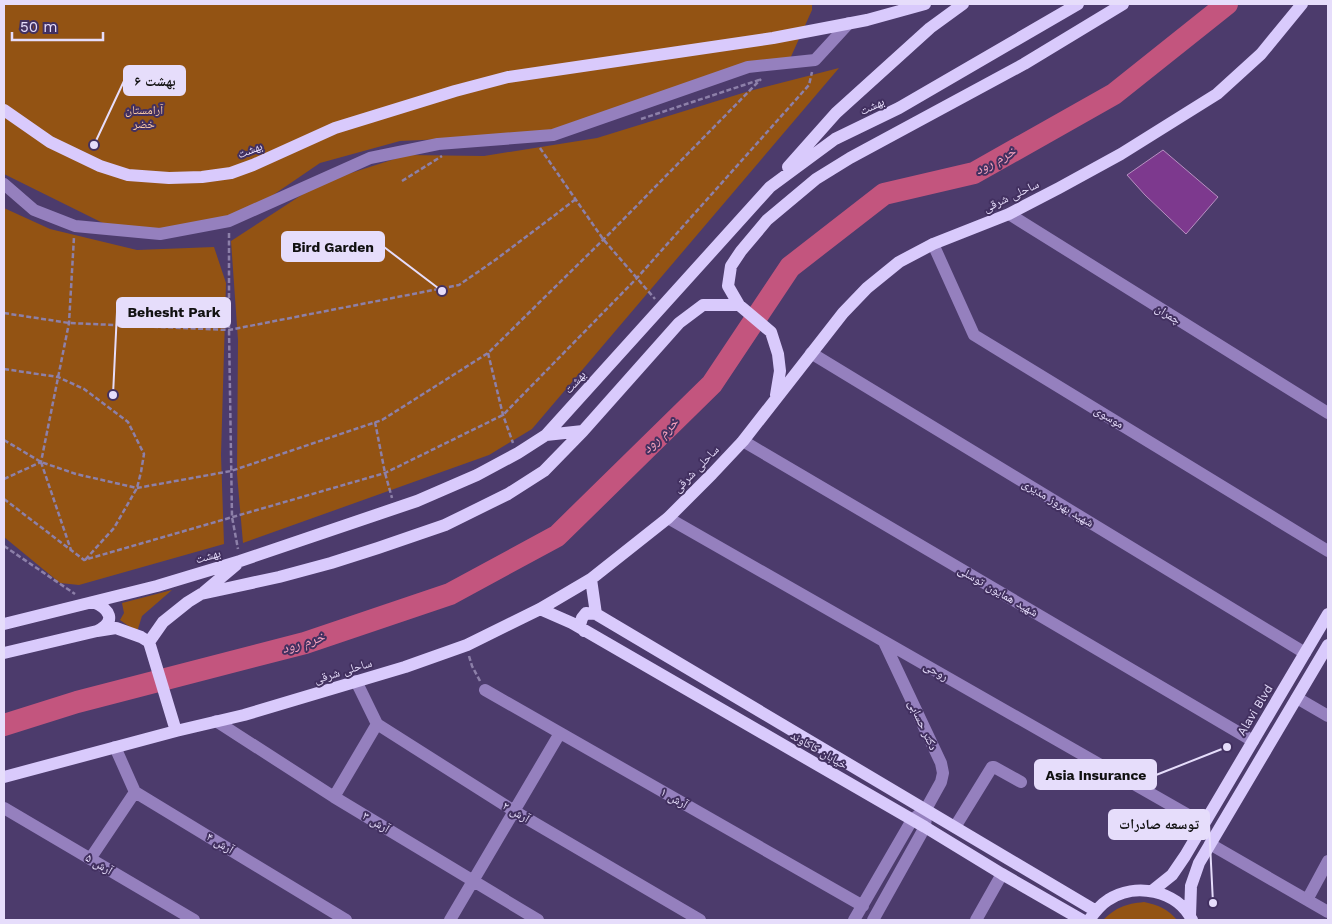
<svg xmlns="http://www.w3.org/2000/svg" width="1332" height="924" font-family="'Work Sans','Noto Naskh Arabic',sans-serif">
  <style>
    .green { fill: #935313 }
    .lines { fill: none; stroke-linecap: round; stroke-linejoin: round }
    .river { stroke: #c3557e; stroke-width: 22 }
    .building { fill: #7d398e; stroke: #b891c2 }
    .path { stroke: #8d80a9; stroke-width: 2.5; stroke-dasharray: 5 2.5; stroke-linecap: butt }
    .minor { stroke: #9580be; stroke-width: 12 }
    .major { stroke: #d9cafc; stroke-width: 12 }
    .labels { text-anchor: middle; stroke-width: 4; stroke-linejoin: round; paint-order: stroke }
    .street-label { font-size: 12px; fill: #e6ddfb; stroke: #423060 }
    .park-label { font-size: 12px; fill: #f7c9a6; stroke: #423060 }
    .water-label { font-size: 14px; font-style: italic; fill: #f7a2bd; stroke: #423060 }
    .leader { fill: none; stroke: #e6ddfb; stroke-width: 2 }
    .callout-dot { fill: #e6ddfb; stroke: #423060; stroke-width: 2 }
    .callout { fill: #e6ddfb; stroke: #e6ddfb; stroke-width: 2 }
    .callout-label { font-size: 14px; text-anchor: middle; font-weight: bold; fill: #111 }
  </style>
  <rect width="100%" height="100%" fill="#4c3b6c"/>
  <path class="green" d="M4 4H812V10L789 61 533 135 400 141 320 163 229 225 119 231 4 174Z
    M839 68 532 429 489 455 243 543 237 474 238 340 231 241 320 183 407 155 484 156 597 138 746 92Z
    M4 208 50 229 137 250 214 247 226 283 221 455 224 544 79 585 60 583 4 537Z
    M172 590 142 616 137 632 120 620 124 613 122 603Z
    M1144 902C1158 905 1168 909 1177 920H1103C1117 907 1125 904 1144 902Z"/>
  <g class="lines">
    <path class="river" d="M4 725 77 702 305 643 450 594 557 536 712 384 790 267 884 194 974 173 1114 94 1227 4"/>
  </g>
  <path class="building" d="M1163 150 1218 197 1186 234 1145 195 1127 175Z"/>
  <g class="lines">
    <path class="path" d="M641 119 759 80
      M540 148 603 239 655 299
      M402 181 442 156
      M229 233V330L232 517 238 549
      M4 313 69 323 229 330 459 285 498 258 576 199
      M488 353 503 415 513 443
      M4 369 58 377 84 389 128 422 144 454 141 472 137 488 114 528 85 560
      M375 422 385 473 392 498
      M4 440 41 462 76 474 137 488 231 471 382 420 488 353 608 235 761 79
      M41 462 71 550
      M4 479 41 462 69 323 74 237
      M4 499 84 560 385 473 503 415 637 278 809 85 812 72
      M4 546 75 594
      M469 656 472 666 480 681"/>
    <path class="minor" d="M4 184 34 210 75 226 160 234 229 221 370 158 438 144 553 135 748 67 815 60 849 23
      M1009 214 1328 413
      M933 244 974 335 1328 551
      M811 353 1305 653
      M743 441 1253 741
      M668 518 1204 824
      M356 681 377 724 514 811 700 920
      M485 690 863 906
      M1297 698 1328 716
      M216 721 334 797 538 920
      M115 747 135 792 346 920
      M334 797 377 724
      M4 808 194 920
      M955 827 992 767H994L1021 782
      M1210 844 1328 912
      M90 859 135 792
      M1307 900 1328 861
      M450 920 560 733
      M854 920 912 820 926 809 941 782 943 773 941 763 884 642
      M873 920 925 827 926 816
      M976 920 1002 874"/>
    <path class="major" d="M4 110 50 142 100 166 128 175 169 178 202 177 231 173 253 165 335 128 455 91 508 77 773 38 867 20 925 4
      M788 167 836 113 930 28 963 4
      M776 395 780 371 778 354 771 332 739 305 728 286 731 266 741 251 767 220 816 179 850 158 1024 64 1123 4
      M546 435 583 431
      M591 579 596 614 1096 911
      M204 592 236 565
      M93 602C110 609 117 621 97 631
      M540 609 572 623 925 827 1002 874 1082 920
      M4 624 157 586 240 561 417 501 477 475 518 453 546 435 770 187 835 139 899 108 1078 4
      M584 631 580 625 582 618 586 613 596 614
      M149 642 163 622 188 602 201 594 279 577 331 563 378 548 445 525 508 494 544 471 583 431 679 323 703 305H739
      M149 642 176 731
      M4 653 97 631 116 628 141 637 149 642
      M4 777 176 731 244 715 405 667 467 645 540 609 591 579 668 518 712 474 743 441 843 313 867 288 899 262 933 244 1009 214 1059 188 1121 154 1217 94 1261 54 1302 4
      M1152 891 1172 875 1185 856 1328 614
      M1190 916 1191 886 1199 863 1328 645
      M1089 920C1094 913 1100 905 1108 900 1135 882 1177 890 1192 920"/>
  </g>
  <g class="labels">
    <g class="street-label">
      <text transform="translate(872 106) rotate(-26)" y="4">بهشت</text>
      <text transform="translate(250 150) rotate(-22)" y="4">بهشت</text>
      <text transform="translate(1011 196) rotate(-25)" y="4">ساحلی شرقی</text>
      <text transform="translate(1168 314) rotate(32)" y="4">چمران</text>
      <text transform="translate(575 382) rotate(-48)" y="4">بهشت</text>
      <text transform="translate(1109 417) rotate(31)" y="4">موسوی</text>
      <text transform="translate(696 469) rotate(-46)" y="4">ساحلی شرقی</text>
      <text transform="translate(1058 503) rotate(31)" y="4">شهید بهروز مدیری</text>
      <text transform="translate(208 556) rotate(-16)" y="4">بهشت</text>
      <text transform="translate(998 591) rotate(30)" y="4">شهید همایون توسلی</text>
      <text transform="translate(343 671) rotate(-17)" y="4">ساحلی شرقی</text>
      <text transform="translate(936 671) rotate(30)" y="4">روحی</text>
      <text transform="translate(1255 710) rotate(-59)" y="4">Alavi Blvd</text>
      <text transform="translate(923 725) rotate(65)" y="4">دکتر حسابی</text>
      <text transform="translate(819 750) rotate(30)" y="4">خیابان کاکاوند</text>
      <text transform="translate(674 798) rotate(30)" y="4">آرش ۱</text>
      <text transform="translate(516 812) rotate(31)" y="4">آرش ۲</text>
      <text transform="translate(376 822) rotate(31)" y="4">آرش ۳</text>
      <text transform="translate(220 843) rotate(31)" y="4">آرش ۴</text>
      <text transform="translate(99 864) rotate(31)" y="4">آرش ۵</text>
    </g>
    <g class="park-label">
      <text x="144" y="114">آرامستان<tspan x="144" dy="14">خضر</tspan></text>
    </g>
    <g class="water-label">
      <text transform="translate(995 160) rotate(-28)" y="5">خرم رود</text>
      <text transform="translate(660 435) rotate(-44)" y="5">خرم رود</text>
      <text transform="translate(303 642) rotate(-17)" y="5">خرم رود</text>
    </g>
  </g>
  <path class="leader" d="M94 145L124 81M442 291L384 247M113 395L117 312M1227 747L1156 775M1213 903L1209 824"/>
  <g class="callout-dot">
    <circle cx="94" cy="145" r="5"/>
    <circle cx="442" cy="291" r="5"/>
    <circle cx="113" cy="395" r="5"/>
    <circle cx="1227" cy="747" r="5"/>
    <circle cx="1213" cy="903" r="5"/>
  </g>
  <g class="callout">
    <rect x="124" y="66" width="61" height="29" rx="5"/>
    <rect x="282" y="232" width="102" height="29" rx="5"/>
    <rect x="117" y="298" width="113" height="29" rx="5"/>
    <rect x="1035" y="760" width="121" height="29" rx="5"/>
    <rect x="1109" y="810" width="100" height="29" rx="5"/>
  </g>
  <g class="callout-label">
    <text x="155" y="86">بهشت ۶</text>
    <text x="333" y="252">Bird Garden</text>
    <text x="174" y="317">Behesht Park</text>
    <text x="1096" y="780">Asia Insurance</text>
    <text x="1159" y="829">توسعه صادرات</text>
  </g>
  <rect width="1332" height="924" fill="none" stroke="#e6ddfb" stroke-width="10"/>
  <path d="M12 32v8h91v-8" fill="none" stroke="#e6ddfb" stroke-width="2.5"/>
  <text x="20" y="32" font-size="15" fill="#e6ddfb" stroke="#423060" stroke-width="4" paint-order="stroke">50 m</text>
</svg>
